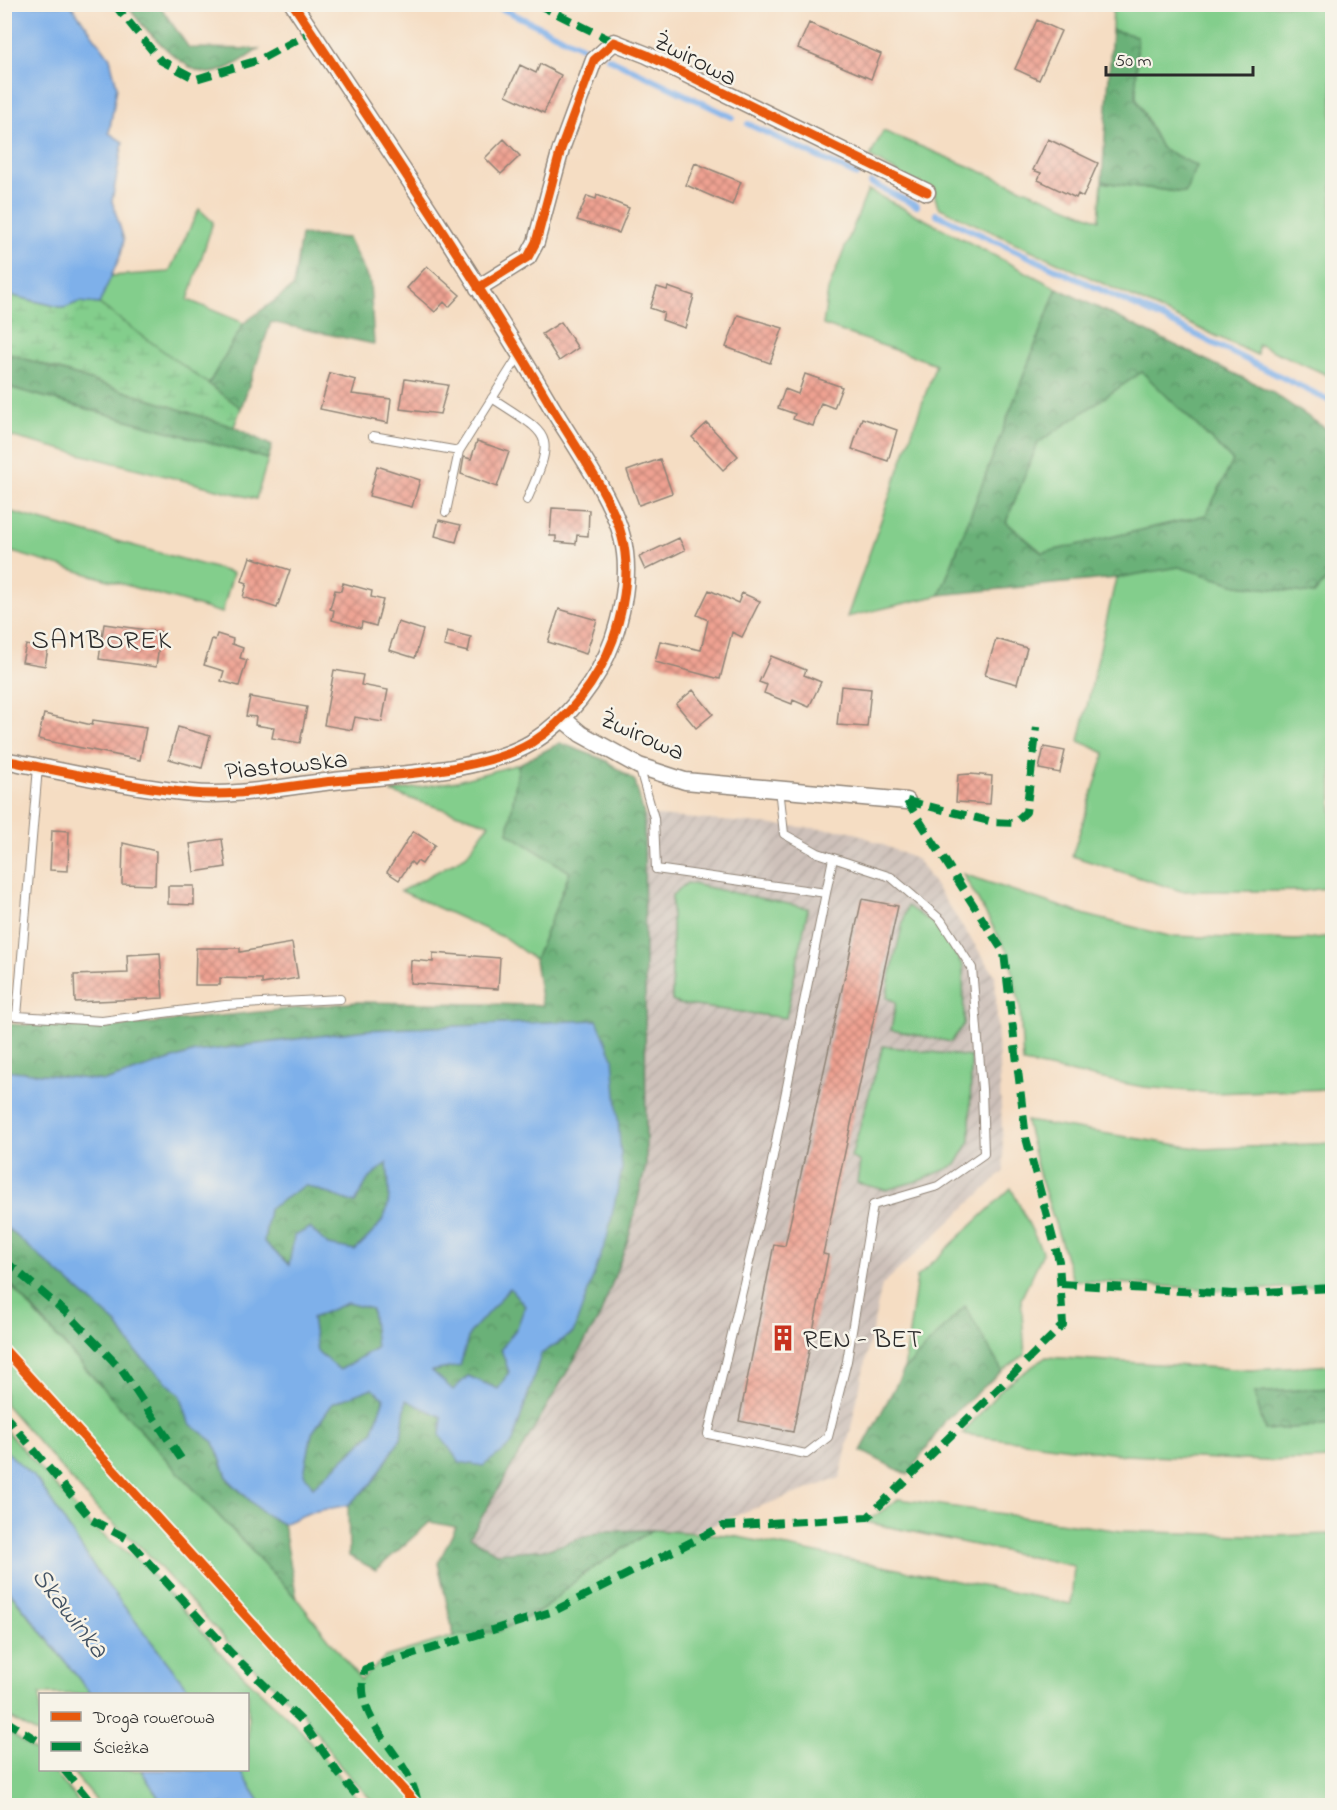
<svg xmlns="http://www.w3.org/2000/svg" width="1337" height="1810" font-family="'Indie Flower',sans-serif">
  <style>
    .industrial { fill: url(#industrial-furrows) }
    .grass { fill: #83ce8c; stroke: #577c5c; stroke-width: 1.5 }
    .forest { fill: url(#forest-crowns); stroke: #4a6e52; stroke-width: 1.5; fill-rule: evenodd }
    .wetland { fill: url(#wetland-marsh); stroke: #577c5c; stroke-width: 1.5 }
    .water { fill: #7eb0ea; stroke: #546e8a; stroke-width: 1.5; fill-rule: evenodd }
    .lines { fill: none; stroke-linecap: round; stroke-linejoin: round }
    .stream { stroke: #7eb0ea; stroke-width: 6 }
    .building { fill: url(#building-cross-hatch) }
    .service-casing { stroke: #908477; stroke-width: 10 }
    .minor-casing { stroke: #908477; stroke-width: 19 }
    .service { stroke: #fff; stroke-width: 8 }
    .minor { stroke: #fff; stroke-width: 16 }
    .quiet { stroke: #00873e; stroke-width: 8; stroke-dasharray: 15 8; stroke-linecap: butt }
    .cycleway-casing { stroke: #f7f3e8; stroke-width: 13 }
    .cycleway { stroke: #e8590c; stroke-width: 9 }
    .labels { text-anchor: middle; stroke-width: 5; stroke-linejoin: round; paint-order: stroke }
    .street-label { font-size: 26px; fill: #2b2b2b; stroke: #f7f3e8 }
    .poi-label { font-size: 26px; fill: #2b2b2b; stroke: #f7f3e8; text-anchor: start }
    .neighbourhood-label { font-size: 27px; letter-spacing: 1.5px; fill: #2b2b2b; stroke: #f7f3e8 }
    .water-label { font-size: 27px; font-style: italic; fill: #445364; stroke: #f7f3e8 }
  </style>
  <defs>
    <pattern id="industrial-furrows" width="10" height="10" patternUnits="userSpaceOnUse" patternTransform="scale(1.5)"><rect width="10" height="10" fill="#cec1ba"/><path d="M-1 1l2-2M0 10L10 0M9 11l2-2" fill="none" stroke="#b1a6a0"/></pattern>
    <pattern id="forest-crowns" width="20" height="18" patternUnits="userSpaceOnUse" patternTransform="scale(1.5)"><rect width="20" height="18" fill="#6ab178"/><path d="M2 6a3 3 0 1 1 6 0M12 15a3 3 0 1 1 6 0" fill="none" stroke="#579063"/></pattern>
    <pattern id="wetland-marsh" width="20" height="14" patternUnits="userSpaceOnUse" patternTransform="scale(1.5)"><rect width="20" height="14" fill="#83ce8c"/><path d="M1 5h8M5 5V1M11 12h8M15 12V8" fill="none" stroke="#71b179"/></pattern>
    <pattern id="building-cross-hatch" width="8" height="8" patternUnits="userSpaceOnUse" patternTransform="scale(1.5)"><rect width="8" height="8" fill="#efa292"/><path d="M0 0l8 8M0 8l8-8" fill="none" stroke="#c28477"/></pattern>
  </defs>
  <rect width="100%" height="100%" fill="#f7f3e8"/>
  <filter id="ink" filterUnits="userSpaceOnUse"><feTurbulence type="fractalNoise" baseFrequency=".0167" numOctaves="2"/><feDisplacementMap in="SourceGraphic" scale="12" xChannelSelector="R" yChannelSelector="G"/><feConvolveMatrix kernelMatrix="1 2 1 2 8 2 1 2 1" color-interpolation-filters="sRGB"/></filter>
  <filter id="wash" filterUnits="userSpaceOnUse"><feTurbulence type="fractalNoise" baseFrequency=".008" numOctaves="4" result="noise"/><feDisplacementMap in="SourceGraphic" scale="24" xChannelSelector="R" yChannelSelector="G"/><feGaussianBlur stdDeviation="1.35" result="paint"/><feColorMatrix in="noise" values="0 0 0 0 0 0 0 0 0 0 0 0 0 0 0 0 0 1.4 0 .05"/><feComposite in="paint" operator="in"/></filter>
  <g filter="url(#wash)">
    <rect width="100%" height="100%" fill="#f5ddc3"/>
    <path class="industrial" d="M644 815 851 831 918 860 995 975 1004 1171 882 1285 840 1478 747 1511 700 1531H603L549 1549 496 1553 470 1537 600 1316 629 1237 646 1165Z"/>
    <path class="grass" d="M1113 5H1332V377L1258 344 1257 355 938 207 934 193 870 157 883 131 1099 220 1102 182 1185 193 1197 166 1161 148 1136 97 1137 36 1112 30Z
      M868 190 1057 288 940 595 847 617 936 364 823 325 828 290Z
      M199 209 213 222 188 300 244 323 208 385 99 304 111 276 169 272Z
      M1143 371 1233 461 1206 515 1043 553 1006 522 1038 443Z
      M4 386 268 459 256 499 5 435Z
      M4 510 233 573 222 613 5 550Z
      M1179 566 1237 585 1314 594 1332 573V887L1304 891H1181L1072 856 1105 753 1079 741 1116 578Z
      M519 764 508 833 570 872 535 960 505 938 401 891 466 856 489 824 390 792 457 781Z
      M963 874 1086 915 1169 936 1297 940 1332 936V1089L1211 1093 1143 1087 1023 1063 1020 1007 1009 955Z
      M687 883 808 908 786 1018 679 1004 672 1001V895Z
      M907 906 937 926 963 966 964 1024 951 1042 891 1030 896 1002 887 998 889 981Z
      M883 1046 971 1057 970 1141 956 1165 921 1180 886 1190 857 1183 860 1162 851 1157Z
      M1026 1121 1203 1149 1332 1143V1285L1234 1291 1073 1280 1038 1170Z
      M1011 1188 1043 1253 1021 1299 1025 1355 1002 1371 965 1307 904 1370 917 1277Z
      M4 1278 175 1469 297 1599 361 1680 385 1657 454 1636 499 1631 542 1610 582 1575 652 1530 728 1535 1071 1604 1074 1566 866 1522 899 1499 1121 1531 1273 1536 1332 1534V1805H376L341 1767 304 1715 234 1649 146 1552 98 1510 5 1404Z
      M1046 1357 1251 1370 1332 1365V1388L1254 1393 1265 1430 1332 1425V1459L1267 1461 1125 1455 962 1434 1003 1387Z
      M4 1428 92 1527 142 1563 227 1660 298 1727 363 1805H262L240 1770H248V1694H192L98 1573 38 1481 5 1450Z
      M4 1585 91 1694H40V1735L5 1715Z
      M5 1729 40 1755V1770H53L81 1805H5Z
      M71 1770H141L163 1805H100Z"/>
    <path class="forest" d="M127 5H159L189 48 259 49C244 59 228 72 209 73 184 74 140 24 127 5Z
      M1112 30 1137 36 1136 98 1161 148 1197 166 1185 193 1102 182Z
      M301 235 348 238 370 283 374 344 271 322 241 408 208 385 244 323 293 287Z
      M1057 288 1270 391 1332 433V573L1314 594 1237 585 1179 567 1116 578 940 595ZM1142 372 1233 461 1206 515 1042 553 1006 522 1038 443Z
      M4 352 234 427 272 446 268 459 5 386Z
      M560 743 605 760 635 781 644 815 646 1165 629 1237 600 1316 470 1537 496 1553 549 1549 603 1531 652 1530 582 1575 542 1610 499 1631 454 1636 438 1563 456 1527 430 1522 376 1570 349 1556 348 1505 373 1482 401 1438 406 1399 442 1417 512 1444 541 1354 573 1333 597 1020 367 1030 195 1052 105 1081 5 1070V1024L103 1028 357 1002 542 1005 535 960 570 872 508 833 519 764Z
      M387 1162C392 1210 390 1218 355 1250L328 1245 290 1265 264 1242 269 1209 305 1185 355 1203 367 1181Z
      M5 1226 117 1324 135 1351 181 1396 189 1423 214 1442 228 1480 263 1513 283 1524 297 1599 175 1469 5 1278Z
      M510 1287 525 1306 518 1328 501 1349 509 1372 498 1390 468 1376 453 1391 432 1371 460 1366 469 1334Z
      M347 1303 372 1309 376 1348 340 1370 317 1351 312 1318Z
      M965 1306 1002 1371 945 1421 908 1475 861 1451 904 1370Z
      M372 1388 384 1398 372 1433 313 1488 304 1474 312 1433 333 1403Z
      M1332 1388V1425L1265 1430 1254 1393Z"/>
    <path class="wetland" d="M4 294 64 308 79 302 99 304 241 408 234 427 5 352Z"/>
    <path class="water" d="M4 5H71L110 58 117 87 109 133 123 142 112 201 124 240 121 254 99 304 79 302 64 308 5 294Z
      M597 1020 613 1058 622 1169 607 1238 573 1333 541 1354 512 1444 483 1466 459 1462 440 1435 442 1417 406 1400 401 1438 373 1482 348 1505 311 1512 283 1524 263 1513 228 1479 214 1442 189 1423 181 1396 135 1351 117 1324 5 1226V1070L105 1081 195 1052 367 1030ZM387 1163C392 1210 390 1218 355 1250L328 1245 310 1228 294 1236 289 1265 264 1242 269 1209 305 1185 355 1203 367 1181ZM510 1288 525 1306 517 1328 501 1349 509 1372 498 1389 468 1376 453 1390 432 1371 460 1366 469 1334ZM347 1303 372 1309 376 1348 340 1370 317 1351 312 1318ZM372 1388 384 1398 372 1433 313 1487 304 1474 312 1433 333 1403Z
      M5 1450 38 1481 98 1573 192 1694H91L5 1585Z
      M141 1770H240L262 1805H163Z"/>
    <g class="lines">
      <path class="stream" d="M492 4 586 49
        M608 58 732 117
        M748 124 857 175
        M871 183 917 206
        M936 214 1162 318 1332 402"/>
    </g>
    <g id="blocks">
      <path class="building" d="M1037 20 1061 31 1039 80 1015 69Z
        M809 23 881 54 871 79 798 48Z
        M540 64 561 75 544 113 506 95 520 65 536 73Z
        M504 139 520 156 501 174 485 158Z
        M1048 139 1098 163 1083 197 1078 194 1076 198 1038 180 1041 173 1033 170Z
        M695 163 741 182 732 205 686 185Z
        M597 195 629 208 619 233 577 220 587 196 596 199Z
        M427 266 460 295 449 307 444 302 435 312 407 288Z
        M657 287 667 290 668 287 694 296 685 328 662 320 664 313 650 308Z
        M738 315 783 328 770 363 726 347Z
        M561 322 578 348 559 361 542 334Z
        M330 373 356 380 352 394 391 399 388 423 320 409Z
        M805 374 842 387 834 408 821 403 813 426 793 419 795 414 778 408 785 389 798 394Z
        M405 379 448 385 440 414 400 409Z
        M862 418 897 430 888 461 852 449Z
        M707 423 738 456 723 470 692 437Z
        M477 441 509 452 497 487 461 474 464 457 471 459Z
        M660 459 672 493 639 505 627 471Z
        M377 466 420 480 412 507 369 496Z
        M552 508 589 510 588 536 577 535 576 544 556 542V536H550Z
        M439 520 461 525 456 542 435 536Z
        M679 538 685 550 645 570 639 557Z
        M250 557 290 570 277 608 243 597 247 583 242 581Z
        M343 583 372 591 371 597 383 600 376 626 362 622 361 628 332 620 334 610 330 609 335 590 341 591Z
        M709 590 738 603 742 593 760 601 742 637 732 632 720 679 655 662 660 641 701 650 708 620 697 615Z
        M559 609 597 620 586 654 548 642Z
        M398 622 423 630 415 658 389 650Z
        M104 624 161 632 156 667 99 659Z
        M447 631 471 637 468 652 444 646Z
        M217 634 233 639 232 644 243 648 240 658 247 660 239 686 221 681 224 671 204 665 212 639 215 640Z
        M996 639 1027 648 1017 684 985 675Z
        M26 645 48 649 45 666 22 662Z
        M771 656 806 670 804 675 821 682 809 707 793 700 792 704 764 693 767 685 759 682Z
        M334 670 363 675 361 685 388 690 382 722 355 717 352 730 324 725Z
        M841 686 871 689 867 727 837 725Z
        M693 690 713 714 696 728 676 704Z
        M250 697 307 707 300 743 272 738 274 728 255 725 256 717 246 716Z
        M44 714 92 725 93 720 146 728 140 760 38 739Z
        M178 727 210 736 202 768 169 759Z
        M1044 747 1065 751 1060 773 1039 769Z
        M970 774 992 776 990 804 956 802 958 775Z
        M52 830 69 831 68 871 50 870Z
        M413 831 435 845 422 864 417 861 414 865 411 862 399 880 387 872Z
        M222 839 226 867 194 872 190 844Z
        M123 843 156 851 155 885 122 884Z
        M168 886H194V905L168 904Z
        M862 899 898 906 823 1254 828 1255 793 1432 739 1421 774 1244 785 1246Z
        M292 943 298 978 262 984V979L220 978V985H195L196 948H240V952Z
        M160 953 163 998 75 1002 74 975 128 973 127 955Z
        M433 953 500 958 498 989 410 983 411 960 433 962Z"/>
    </g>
  </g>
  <g filter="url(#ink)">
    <use href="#blocks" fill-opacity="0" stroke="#908477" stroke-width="1.5"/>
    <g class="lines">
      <g class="service-casing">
        <path id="service" d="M492 398C551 437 557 432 527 500
          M373 436 459 451 520 354
          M446 512 459 451
          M639 766 654 818 656 869 826 893
          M38 767 17 1016 102 1021 225 1005 340 999
          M779 788 784 834 818 853 891 877 941 920 972 968 982 1089 984 1154 938 1186 873 1205 847 1361 828 1437 806 1454 708 1434 766 1191 833 858
          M4 1015 17 1016"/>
      </g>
      <g class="minor-casing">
        <path id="minor" d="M478 288 528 257 536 242 561 149 594 60 614 42 647 55 927 192
          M563 719 581 734 639 766 685 781 907 801
          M4 760C66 772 129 787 192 793 236 797 281 787 325 782 384 775 481 773 531 743 568 720 598 681 613 640 624 607 631 571 622 537 612 496 570 439 548 401 468 266 380 135 293 4"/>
      </g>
      <use href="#service" class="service"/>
      <use href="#minor" class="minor"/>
      <path class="quiet" d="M114 4 160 60 196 79 259 60 311 32
        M537 4 614 42
        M907 801 993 822 1014 823 1026 812 1037 727
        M4 1260 70 1316 121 1369 184 1463
        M1061 1284 1233 1294 1332 1288
        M4 1414 92 1520 126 1538 231 1653 301 1720 338 1773 365 1806
        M4 1720 40 1742
        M64 1770 94 1806
        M417 1799C407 1752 351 1722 365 1669L554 1611 723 1526 868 1517 1063 1325 1059 1261 1026 1138 1004 953 907 801
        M4 1804 6 1806"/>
      <g class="cycleway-casing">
        <path id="cycleway" d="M478 288 528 257 536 242 561 149 594 60 614 42 647 55 927 192
          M4 760C66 772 129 787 192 793 236 797 281 787 325 782 384 775 481 773 531 743 568 720 598 681 613 640 624 607 631 571 622 537 612 496 570 439 548 401 468 266 380 135 293 4
          M4 1349 418 1806"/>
      </g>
      <use href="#cycleway" class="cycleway"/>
    </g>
  </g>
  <defs>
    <g id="building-bare" transform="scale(2.07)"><path d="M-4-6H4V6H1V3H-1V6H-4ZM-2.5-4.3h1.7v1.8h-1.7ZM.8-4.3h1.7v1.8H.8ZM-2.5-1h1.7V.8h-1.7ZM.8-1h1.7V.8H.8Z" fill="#c8321e" stroke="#f7f3e8" stroke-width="2.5" paint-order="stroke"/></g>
  </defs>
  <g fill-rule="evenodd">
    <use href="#building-bare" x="783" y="1338"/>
  </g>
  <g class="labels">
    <g class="street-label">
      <text transform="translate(696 58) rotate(27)" y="9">Żwirowa</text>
      <text transform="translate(643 734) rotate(24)" y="9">Żwirowa</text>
      <text transform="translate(286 764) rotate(-6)" y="9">Piastowska</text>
    </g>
    <g class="poi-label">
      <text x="803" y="1347">REN - BET</text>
    </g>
    <g class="neighbourhood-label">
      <text x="102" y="648">SAMBOREK</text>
    </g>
    <g class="water-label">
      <text transform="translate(71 1612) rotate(52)" y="9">Skawinka</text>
    </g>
  </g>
  <rect width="1337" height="1810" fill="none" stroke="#f7f3e8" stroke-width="24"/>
  <rect x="39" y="1693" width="210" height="78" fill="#f7f3e8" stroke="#a5a39c" stroke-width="1.5"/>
  <rect x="51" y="1712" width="30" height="9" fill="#e8590c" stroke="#a5a39c" stroke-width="1.5"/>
  <text x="93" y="1723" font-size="18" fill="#2b2b2b">Droga rowerowa</text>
  <rect x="51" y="1742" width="30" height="9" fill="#00873e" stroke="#a5a39c" stroke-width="1.5"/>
  <text x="93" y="1753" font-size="18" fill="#2b2b2b">Ścieżka</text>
  <path d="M1106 66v9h147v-9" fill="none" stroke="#2b2b2b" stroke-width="3"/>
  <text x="1115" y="66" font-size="18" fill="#2b2b2b" stroke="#f7f3e8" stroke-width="4.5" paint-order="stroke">50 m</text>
</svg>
